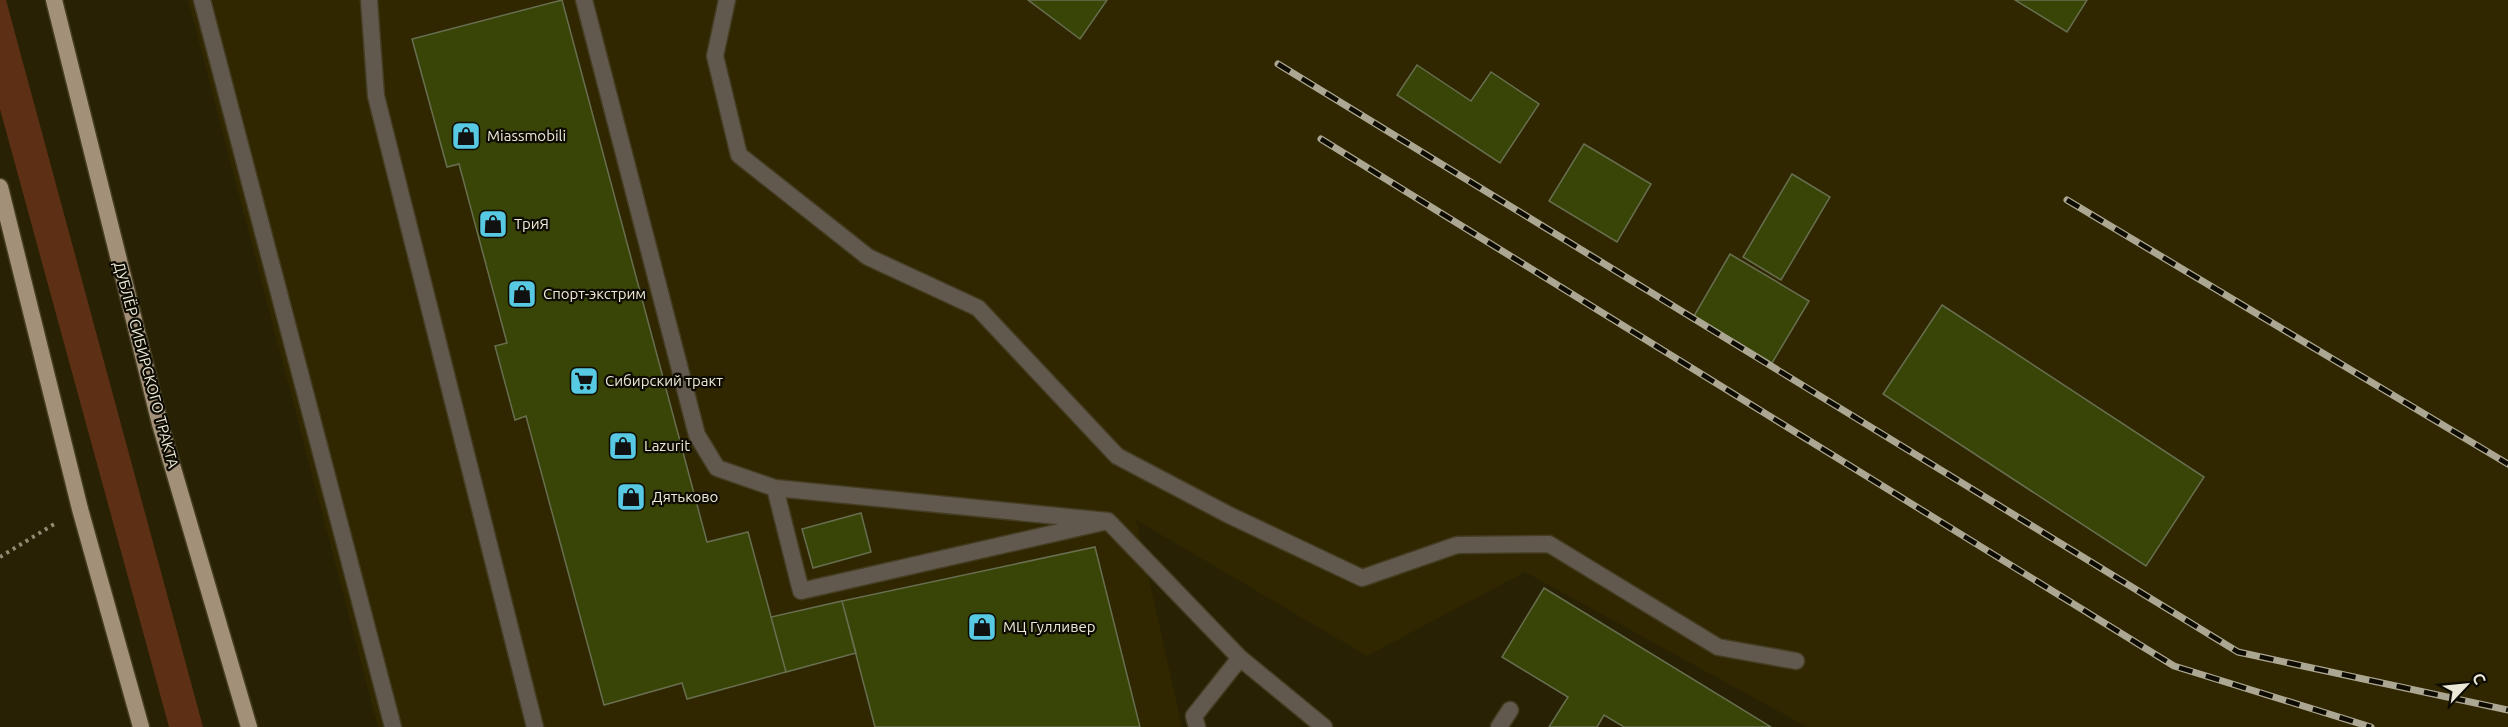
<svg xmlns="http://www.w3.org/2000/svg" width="2508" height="727" font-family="Ubuntu,sans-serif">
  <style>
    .built { fill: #302700 }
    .green { fill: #5d3015 }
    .building { fill: #394407; stroke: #676f50; stroke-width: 1.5 }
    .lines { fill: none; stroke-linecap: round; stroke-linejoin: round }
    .service-casing { stroke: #443d22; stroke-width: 19 }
    .primary-casing { stroke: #443d22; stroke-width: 19 }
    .path { stroke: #928c76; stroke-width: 4; stroke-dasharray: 3 4.5; stroke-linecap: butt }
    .service { stroke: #62594e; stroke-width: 16 }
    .primary { stroke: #a39079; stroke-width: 16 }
    .rail-casing { stroke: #aca792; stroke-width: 7 }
    .rail { stroke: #0e0b02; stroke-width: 4.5; stroke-dasharray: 14; stroke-linecap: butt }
    .labels { text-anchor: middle; stroke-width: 4.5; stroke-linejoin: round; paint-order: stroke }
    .poi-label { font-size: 15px; fill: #ede9d8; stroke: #0e0b02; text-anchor: start }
    .street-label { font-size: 15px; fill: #ede9d8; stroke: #0e0b02 }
  </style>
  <rect width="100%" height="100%" fill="#282104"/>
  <path class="built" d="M188 0H2508V727H1807L1525 572 1367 656 1136 520 1182 727H378Z"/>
  <path class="green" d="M0 0H6L203 727H169L0 109Z"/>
  <path class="building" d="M562 0 707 542 748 532 786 672 687 699 682 683 604 705 526 416 515 420 495 346 507 343 459 164 447 167 412 39Z
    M1028 0H1107L1080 39Z
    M2015 0H2087L2067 32Z
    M1417 65 1471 101 1491 72 1539 104 1500 163 1397 95Z
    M1584 144 1651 184 1617 242 1549 201Z
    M1792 174 1830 197 1781 280 1743 257Z
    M1730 254 1809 301 1772 363 1694 316Z
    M1942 305 2204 477 2146 566 1883 394Z
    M861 513 871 552 813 568 802 529Z
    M1095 547 1140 727H875L842 601Z
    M1544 588 1771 727H1624L1604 715 1597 727H1549L1568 697 1502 657Z
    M842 601 856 653 786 672 771 617Z"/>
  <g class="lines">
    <g class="service-casing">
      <path id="service" d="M202 0 393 727
        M369 0 376 96 535 727
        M584 0 697 435 717 468 775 488
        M727 0 715 56 739 155 868 257 978 308 1117 456 1229 515 1362 578 1457 545 1549 544 1718 647 1796 661
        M1108 521 801 591 775 488 1108 521 1240 658 1324 727
        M1197 727 1194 716 1240 658
        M1499 727 1510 710"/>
    </g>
    <g class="primary-casing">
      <path id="primary" d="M54 0 160 424 249 727
        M0 187 80 509 141 727"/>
    </g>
    <path class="path" d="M0 557 56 523"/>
    <use href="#service" class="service"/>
    <use href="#primary" class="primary"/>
    <g class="rail-casing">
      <path id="rail" d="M1278 64 2238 652 2508 710
        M1321 139 2174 666 2371 727
        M2067 200 2508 464"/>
    </g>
    <use href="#rail" class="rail"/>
  </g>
  <defs>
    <g id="shop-square" transform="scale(1.5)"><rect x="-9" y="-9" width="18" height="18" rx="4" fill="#57c9e3" stroke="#0e0b02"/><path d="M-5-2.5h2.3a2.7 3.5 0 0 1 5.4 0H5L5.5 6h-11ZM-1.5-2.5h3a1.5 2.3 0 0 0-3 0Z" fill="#111"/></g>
    <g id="supermarket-square" transform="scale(1.5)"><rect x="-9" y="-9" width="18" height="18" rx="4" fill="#57c9e3" stroke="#0e0b02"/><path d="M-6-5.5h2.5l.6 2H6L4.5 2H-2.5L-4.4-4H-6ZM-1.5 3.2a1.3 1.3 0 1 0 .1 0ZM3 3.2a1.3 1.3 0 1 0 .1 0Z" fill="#111"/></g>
  </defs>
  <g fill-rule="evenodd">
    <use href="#shop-square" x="466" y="136"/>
    <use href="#shop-square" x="493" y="224"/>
    <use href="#shop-square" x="522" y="294"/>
    <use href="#supermarket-square" x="584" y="381"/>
    <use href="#shop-square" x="623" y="446"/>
    <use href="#shop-square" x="631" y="497"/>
    <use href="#shop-square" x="982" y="627"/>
  </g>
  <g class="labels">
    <g class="poi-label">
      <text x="487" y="141">Miassmobili</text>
      <text x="514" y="229">ТриЯ</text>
      <text x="543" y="299">Спорт-экстрим</text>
      <text x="605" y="386">Сибирский тракт</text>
      <text x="644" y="451">Lazurit</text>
      <text x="652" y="502">Дятьково</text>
      <text x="1003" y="632">МЦ Гулливер</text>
    </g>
    <g class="street-label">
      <text transform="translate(146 365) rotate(75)" y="5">ДУБЛЁР СИБИРСКОГО ТРАКТА</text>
    </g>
  </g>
  <g transform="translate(2466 685) rotate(64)" stroke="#0e0b02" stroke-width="4.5" paint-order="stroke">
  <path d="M0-4.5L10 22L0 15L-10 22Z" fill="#ede9d8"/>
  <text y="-9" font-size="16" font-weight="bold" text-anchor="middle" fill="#ede9d8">С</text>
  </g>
</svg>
